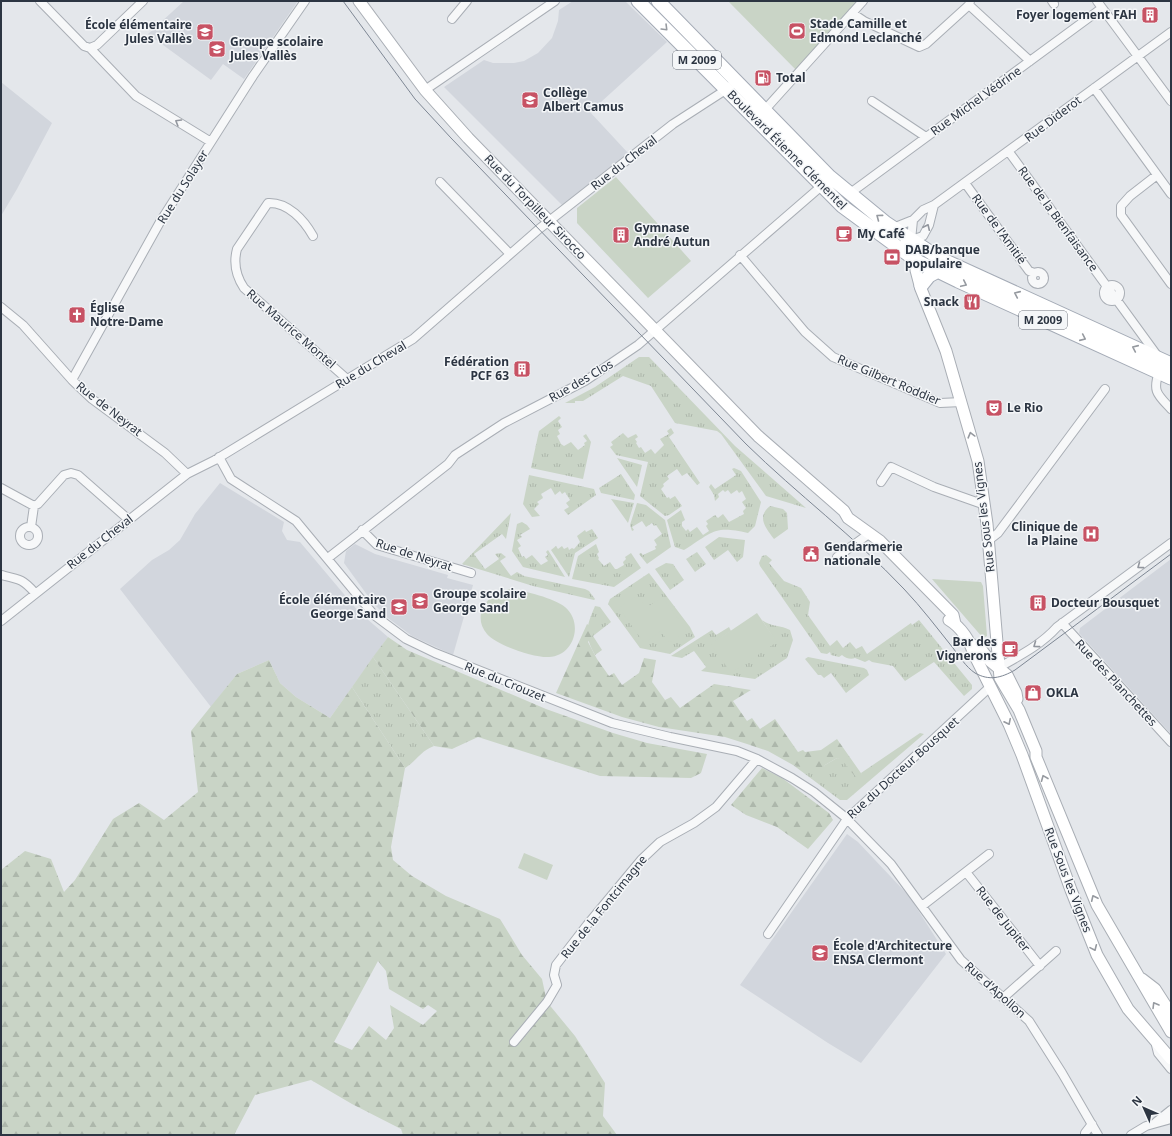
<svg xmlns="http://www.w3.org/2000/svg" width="1172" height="1136" font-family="'Noto Sans',sans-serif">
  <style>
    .built { fill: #d2d6dd }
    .grass { fill: url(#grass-tufts) }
    .forest { fill: url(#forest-firs); fill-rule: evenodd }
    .park { fill: #c9d4c6 }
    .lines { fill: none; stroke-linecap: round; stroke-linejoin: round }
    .street-casing { stroke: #a9aeb5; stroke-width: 10 }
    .secondary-casing { stroke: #a9aeb5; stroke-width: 13 }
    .primary-casing { stroke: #a4abb6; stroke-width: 15 }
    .street { stroke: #f7f8f9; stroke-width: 8 }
    .secondary { stroke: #fff; stroke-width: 11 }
    .primary { stroke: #fff; stroke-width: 13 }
    .tram { stroke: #7e8794; stroke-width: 1 }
    .oneway { stroke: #969aa0 }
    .oneway2 { stroke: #92969e }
    .labels { text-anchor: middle; stroke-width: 3; stroke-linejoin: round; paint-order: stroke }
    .shield { fill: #f4f6f8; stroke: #686f79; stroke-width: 1 }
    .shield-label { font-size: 11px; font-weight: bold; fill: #2c3542 }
    .poi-label { font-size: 12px; font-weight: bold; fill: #2c3542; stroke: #f4f6f8; text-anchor: start }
    .street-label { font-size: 12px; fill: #2c3542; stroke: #f4f6f8 }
  </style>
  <defs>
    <pattern id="grass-tufts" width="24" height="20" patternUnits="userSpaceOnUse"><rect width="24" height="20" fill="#c9d4c6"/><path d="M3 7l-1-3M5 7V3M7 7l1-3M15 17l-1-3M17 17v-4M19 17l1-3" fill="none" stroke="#adb7ab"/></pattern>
    <pattern id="forest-firs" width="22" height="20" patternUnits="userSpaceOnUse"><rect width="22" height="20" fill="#c9d4c6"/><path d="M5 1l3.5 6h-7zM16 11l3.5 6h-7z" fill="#adb7ab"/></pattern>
  </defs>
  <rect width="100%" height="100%" fill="#e4e7eb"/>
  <path class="built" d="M184 1H298L244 79 223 64 211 80 148 34Z
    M573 1H625L667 42 590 112 628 153 562 205 444 87 484 60 493 63H514L524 61 538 53 552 38 558 21 559 10Z
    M1 82 52 123 17 189 1 216Z
    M220 483 284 522 282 531 287 540 300 542 359 612 388 637 330 718 296 697 280 683 269 660 237 674 211 707 120 589 152 560 169 550 180 540 195 514Z
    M355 544 375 554 448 575 447 578 473 585 453 655 412 636 388 618 373 603 344 563 346 551Z
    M1171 559V734L1079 633 1080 628Z
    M847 834 858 842 909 896 946 954 861 1063 828 1043 740 985Z"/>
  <path class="grass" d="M639 357H649L735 446 806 508 766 496 721 434 717 431 675 423 651 386 623 376 583 401H575V403H565L595 387Z
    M559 416 561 418 558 421 562 427 558 430 560 434 557 436 561 444 564 446 571 442 578 450 585 445 584 443 587 441 583 436 586 434 591 442 583 479 531 468 539 431Z
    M671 428 674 433 669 437 700 483 697 485 687 473 682 476 677 469 667 476 669 479 663 484 664 486 661 489 667 498 669 497 670 499 675 496 682 506 669 515 665 516 640 496 648 462 616 455 610 447 613 445 611 442 623 433 628 438 636 434 638 437 635 439 637 442 636 443 639 448 641 447 645 453 651 449 655 454 664 445 660 439 669 434 667 431Z
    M617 458 642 465 637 487Z
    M734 468 741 471 761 502 755 526 748 533C714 525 713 532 684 550L675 547 667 520 681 510 685 520 682 522V526L686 531 688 529 690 532 697 527 703 535 709 531 706 526 708 524 706 521 715 515 718 518 723 514 729 522 744 514 743 511 746 508 742 502 746 499 742 491 739 493 737 490 731 494 728 490 725 492 723 490 718 494 719 497 715 501 714 495 709 487 711 484 715 489 736 475 732 469Z
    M621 474 635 495 634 500 601 493 599 488Z
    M529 475 594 489 596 495 568 515 564 510 569 507 566 503 570 500 565 492 562 494 560 491 555 495 551 488 541 494 543 498 537 502 539 504 534 509 540 516 532 517 523 504Z
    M611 499 634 503 628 523Z
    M637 503 646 505 665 520 671 547 647 564 639 554 641 553 643 555 656 549 655 547 657 545 654 540 662 534 656 525 654 526 652 523 646 527 642 521 632 527 634 530 632 531 630 525Z
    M770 506 783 509 787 513 788 529 774 539C766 528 756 517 770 506Z
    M511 513 506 539 502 534 474 554 485 569 499 559 495 554 501 553 506 557 500 561 511 576 517 572 524 576 585 589 589 591 595 599 594 600 533 586 462 564Z
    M522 522 527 525 530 529 520 535 522 537 517 540 521 546 518 548 522 557 524 556 526 559 532 555 541 565 548 561 545 557 548 555 546 552 548 550 565 577 523 567 512 551 517 524Z
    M592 529 598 538 575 553 569 577 551 550 556 546 558 549 562 546 564 549 568 547 569 550 572 548 574 549 580 542 577 536 585 530 586 532Z
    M719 537 745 540 743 557 737 562 728 550 714 560 705 547Z
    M596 544 599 552 597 554 599 558 598 559 604 566 610 562 615 569H617L624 565 623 562 626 559 625 557 631 553 641 568 614 587 572 579 578 556Z
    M697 552 706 564 695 572 686 559Z
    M766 555 772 560 769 563 784 581 801 588 810 602 808 615 830 646 837 640 843 648 850 642 856 649 862 646 867 654 911 623 912 625 919 620 972 685V689L964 696 934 662 905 681 893 666 872 662 869 660 865 662 855 658C851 660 845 658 842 655L839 657 831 655 830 652 827 654 821 653 760 566 759 563 762 556Z
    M666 563 673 564 684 580 670 590 655 569Z
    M649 573 690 627 695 637 670 654 640 648 608 604 610 599Z
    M595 606 600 607 611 622 593 636 602 650 595 655C584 635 586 627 595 606Z
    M762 620C771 627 781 625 790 630L793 640 787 658 755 679 701 671 706 667 694 651 682 658 671 656 712 630 716 635 729 627 731 631 712 644 776 642Z
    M373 657 434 746C420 751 417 761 405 768L352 687Z
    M808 657 864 668 867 670 869 675 846 693 831 673 824 678 821 675H818L805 659Z
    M920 733 924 734 847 800H840L793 765 822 770 825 765 837 758 843 759 854 775 862 776 861 773Z"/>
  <path class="forest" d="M587 624 596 630 588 642 597 659 609 676 614 673 622 685 639 673 644 658 656 660 652 682 665 700 671 697 680 708 714 684 751 690 733 701 747 721 752 718 760 729 775 719 798 752 803 750 805 752 821 750 837 739 863 776 858 778C849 773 847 761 837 758L825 765 820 779 814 775V770L793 765 768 751 747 744 725 737 659 727 622 717 556 693Z
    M388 637 407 650 546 709 613 733 647 743 707 754 701 773 691 778 600 776 478 737 452 749 434 746 373 657Z
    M269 660 280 683 296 697 330 718 352 687 405 768 391 847 393 860 412 876 446 896 500 919 522 955 542 979 547 1002 575 1036 605 1083 603 1116 617 1135H403L401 1129 352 1104 311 1080 255 1095 234 1135H1V870L25 851 51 859 64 892 75 880 113 819 139 803 164 820 198 792 191 731 237 674ZM378 961 386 971 389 989 423 1009 428 1005 437 1011 423 1025 390 1005 394 1028 386 1040 369 1026 352 1050 334 1042Z
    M762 768 782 778 829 813 833 820 808 849 777 827 746 815 731 805Z"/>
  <path class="park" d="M728 1H863L799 73Z
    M616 177 691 261 648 298 577 223V208Z
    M932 579 981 582 983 586 987 636 983 638Z
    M511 589C525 591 554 598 565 607 584 623 574 656 549 657 534 658 496 645 487 634 470 614 490 591 511 589Z
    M637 595 646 608 662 597 687 631 669 643 661 631 644 643 619 608Z
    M757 613 777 642 731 673 711 644Z
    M524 853 553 865 547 880 518 868Z"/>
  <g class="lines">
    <g class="street-casing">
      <path id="street" d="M40 1 84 46 90 48 97 45 143 1
        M970 1 969 5 1030 61
        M1052 1 1054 4
        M1097 1 1171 101
        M852 13 864 21 919 47 926 44 969 5
        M452 19 467 1
        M90 48 136 96 211 142
        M1094 88 1171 194
        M425 90 555 1
        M872 101 926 137
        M762 113 863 1
        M1009 152 1159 358
        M1157 175 1130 196 1121 206V215L1171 284
        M440 182 510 254
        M965 183 1029 271 1034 273
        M849 194 1102 8
        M913 220 911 240 923 236 929 225 934 205
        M893 228 913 220 923 210 934 205 1171 32
        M313 236C304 220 288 202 268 203L237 249C233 264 236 276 244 288L347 379
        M740 255 805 332 833 357 940 403 962 402
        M1032 278a6 6 0 1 1 12 0a6 6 0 1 1-12 0Z
        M1104 293a8 8 0 1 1 16 0a8 8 0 1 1-16 0Z
        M1 307 23 325 72 380 92 399 165 453 187 474
        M1159 372C1152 392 1158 395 1171 409
        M72 380 160 222 253 76 305 1
        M219 457 231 479 296 521 374 615 406 639 435 653 612 723 670 737 737 751 757 759 792 778 814 792 845 817 891 864 961 960 1029 1021 1062 1073 1098 1135
        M881 482 891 467 934 487 985 505
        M1 488 34 506 38 504 64 475 71 473 78 475 128 519
        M31 527 34 506
        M20 536a9 9 0 1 1 18 0a9 9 0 1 1-18 0Z
        M362 530 377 545 471 573
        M989 540 998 533 1105 389
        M837 557 870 533
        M328 558 448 464 455 455 504 423 585 381 638 345 825 183
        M1 575C19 579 23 579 35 593
        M1 621 187 474 215 460 413 339 539 229 673 124 727 89 736 81
        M1062 623 1171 742
        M998 668C1019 656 1041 645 1057 627L1171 543
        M966 872 1040 966
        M922 906 989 854
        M768 934 847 819 990 687
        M1003 998 1056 951
        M514 1042 547 1002 557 985 554 975 556 965 587 925 641 860 660 842 694 823 716 807 757 759
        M1156 1045 1158 1053 1171 1069
        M1156 1122 1171 1110
        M1085 1135V1133L1092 1124
        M1131 1135 1146 1126 1171 1119"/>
    </g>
    <g class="secondary-casing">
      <path id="secondary" d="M359 1 425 90 468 138 758 436 844 511 848 518 880 541 953 615 955 624
        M906 240H911L917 261 916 270 921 289 946 351 978 461 987 524 1000 678 1019 710 1036 751V757L1097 905 1171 1032
        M949 620C961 627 970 641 974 654L1009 724 1022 755 1071 890 1097 955 1128 1009 1171 1059
        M971 644 980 648 990 661 1007 675 1016 693 1017 699
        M1142 979 1155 989 1171 1014"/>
    </g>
    <g class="primary-casing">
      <path id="primary" d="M638 1 842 206 899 248 917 261 958 281 1171 378
        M658 1 829 176 886 223 939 258 1171 364
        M921 286 929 276 938 271"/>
    </g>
    <use href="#street" class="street"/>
    <use href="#secondary" class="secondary"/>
    <use href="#primary" class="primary"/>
    <path class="tram" d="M343 1 415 99 451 138 746 444C797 494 855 537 904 589 922 608 937 628 953 648 959 656 966 667 975 673 989 681 1001 678 1015 670L1171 554"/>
  </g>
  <defs><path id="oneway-chevron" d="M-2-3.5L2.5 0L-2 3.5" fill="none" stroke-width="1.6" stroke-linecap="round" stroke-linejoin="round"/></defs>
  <g class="oneway">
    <use href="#oneway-chevron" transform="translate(665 28) rotate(45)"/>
    <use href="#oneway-chevron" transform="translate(879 217) rotate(-143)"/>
    <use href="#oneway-chevron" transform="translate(964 284) rotate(25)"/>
    <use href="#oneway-chevron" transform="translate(1017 294) rotate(-156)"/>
    <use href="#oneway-chevron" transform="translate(1083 338) rotate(24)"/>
    <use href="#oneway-chevron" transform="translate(1135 348) rotate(-156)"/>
    <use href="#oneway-chevron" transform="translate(971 435) rotate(-105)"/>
    <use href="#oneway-chevron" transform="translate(1008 722) rotate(64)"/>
    <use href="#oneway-chevron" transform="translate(1044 778) rotate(-112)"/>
    <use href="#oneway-chevron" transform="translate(1094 898) rotate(-115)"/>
    <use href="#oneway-chevron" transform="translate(1094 948) rotate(66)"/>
    <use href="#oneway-chevron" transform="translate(1155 1005) rotate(-121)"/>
  </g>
  <g class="oneway2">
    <use href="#oneway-chevron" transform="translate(178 122) rotate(-149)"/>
    <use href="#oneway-chevron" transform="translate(927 227) rotate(-65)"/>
    <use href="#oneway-chevron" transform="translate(1140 566) rotate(144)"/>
    <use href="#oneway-chevron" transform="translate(1036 645) rotate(144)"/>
  </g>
  <defs>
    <g id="building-square" transform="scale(0.9)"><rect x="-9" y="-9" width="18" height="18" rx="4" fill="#c75264" stroke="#f4f6f8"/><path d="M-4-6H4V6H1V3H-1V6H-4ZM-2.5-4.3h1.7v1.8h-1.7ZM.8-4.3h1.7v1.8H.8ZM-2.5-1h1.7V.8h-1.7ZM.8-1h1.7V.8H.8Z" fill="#fff"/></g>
    <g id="stadium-square" transform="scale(0.9)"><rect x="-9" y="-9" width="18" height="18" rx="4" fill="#c75264" stroke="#f4f6f8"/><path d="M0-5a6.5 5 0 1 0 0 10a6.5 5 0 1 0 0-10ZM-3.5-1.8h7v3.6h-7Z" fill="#fff"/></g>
    <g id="school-square" transform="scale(0.9)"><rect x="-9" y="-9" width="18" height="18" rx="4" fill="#c75264" stroke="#f4f6f8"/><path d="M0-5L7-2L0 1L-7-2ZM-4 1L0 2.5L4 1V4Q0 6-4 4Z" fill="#fff"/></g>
    <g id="fuel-square" transform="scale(0.9)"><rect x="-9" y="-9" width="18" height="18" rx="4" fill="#c75264" stroke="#f4f6f8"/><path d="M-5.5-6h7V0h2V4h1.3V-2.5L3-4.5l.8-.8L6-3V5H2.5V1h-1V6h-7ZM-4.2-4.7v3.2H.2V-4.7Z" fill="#fff"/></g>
    <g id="cafe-square" transform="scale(0.9)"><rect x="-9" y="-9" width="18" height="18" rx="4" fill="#c75264" stroke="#f4f6f8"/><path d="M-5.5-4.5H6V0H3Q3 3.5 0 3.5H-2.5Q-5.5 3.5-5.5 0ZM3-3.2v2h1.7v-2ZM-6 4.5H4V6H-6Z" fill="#fff"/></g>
    <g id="bank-square" transform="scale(0.9)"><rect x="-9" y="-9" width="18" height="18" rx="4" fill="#c75264" stroke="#f4f6f8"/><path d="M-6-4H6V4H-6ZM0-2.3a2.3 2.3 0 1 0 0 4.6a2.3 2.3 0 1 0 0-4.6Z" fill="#fff"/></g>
    <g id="restaurant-square" transform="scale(0.9)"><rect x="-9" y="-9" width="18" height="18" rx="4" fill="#c75264" stroke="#f4f6f8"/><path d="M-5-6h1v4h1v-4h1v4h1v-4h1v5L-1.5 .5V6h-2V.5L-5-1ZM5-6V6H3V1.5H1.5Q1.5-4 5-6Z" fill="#fff"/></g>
    <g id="church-square" transform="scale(0.9)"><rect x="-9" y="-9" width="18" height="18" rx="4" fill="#c75264" stroke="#f4f6f8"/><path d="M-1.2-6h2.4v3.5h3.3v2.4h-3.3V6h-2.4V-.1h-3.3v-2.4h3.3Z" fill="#fff"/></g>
    <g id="theatre-square" transform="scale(0.9)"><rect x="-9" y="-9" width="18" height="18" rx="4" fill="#c75264" stroke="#f4f6f8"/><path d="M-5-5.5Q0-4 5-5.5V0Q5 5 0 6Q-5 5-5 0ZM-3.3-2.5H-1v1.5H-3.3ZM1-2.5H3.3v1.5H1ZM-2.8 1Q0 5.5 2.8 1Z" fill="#fff"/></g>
    <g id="hospital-square" transform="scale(0.9)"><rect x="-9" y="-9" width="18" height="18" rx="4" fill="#c75264" stroke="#f4f6f8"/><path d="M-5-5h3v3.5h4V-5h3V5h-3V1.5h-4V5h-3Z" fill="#fff"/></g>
    <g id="civic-square" transform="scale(0.9)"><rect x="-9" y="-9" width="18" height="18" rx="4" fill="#c75264" stroke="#f4f6f8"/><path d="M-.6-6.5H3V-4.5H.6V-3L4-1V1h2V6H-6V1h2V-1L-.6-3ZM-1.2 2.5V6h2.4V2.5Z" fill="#fff"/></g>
    <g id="shop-square" transform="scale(0.9)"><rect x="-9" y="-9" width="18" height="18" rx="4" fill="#c75264" stroke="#f4f6f8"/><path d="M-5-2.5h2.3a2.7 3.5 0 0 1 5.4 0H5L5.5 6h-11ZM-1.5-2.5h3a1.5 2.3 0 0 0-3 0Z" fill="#fff"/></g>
  </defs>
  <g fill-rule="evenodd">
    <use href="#building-square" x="1150" y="15"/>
    <use href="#stadium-square" x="797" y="31"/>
    <use href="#school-square" x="205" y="32"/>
    <use href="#school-square" x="217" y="49"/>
    <use href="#fuel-square" x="763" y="78"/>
    <use href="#school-square" x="530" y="100"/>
    <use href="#cafe-square" x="844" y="234"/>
    <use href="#building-square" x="621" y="235"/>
    <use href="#bank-square" x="892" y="257"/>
    <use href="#restaurant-square" x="972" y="302"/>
    <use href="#church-square" x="77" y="315"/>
    <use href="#building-square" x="522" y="369"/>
    <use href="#theatre-square" x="994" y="408"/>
    <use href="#hospital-square" x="1091" y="534"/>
    <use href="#civic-square" x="811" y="554"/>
    <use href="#school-square" x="420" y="601"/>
    <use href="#building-square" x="1038" y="603"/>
    <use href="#school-square" x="399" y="607"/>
    <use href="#cafe-square" x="1010" y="649"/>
    <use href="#shop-square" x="1033" y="693"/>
    <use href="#school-square" x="820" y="953"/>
  </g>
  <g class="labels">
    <g class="shield">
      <rect x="673" y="51" width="48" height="18" rx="3"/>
      <rect x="1019" y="311" width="48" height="18" rx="3"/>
    </g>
    <g class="shield-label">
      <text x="697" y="64">M 2009</text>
      <text x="1043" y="324">M 2009</text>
    </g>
    <g class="poi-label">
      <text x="1137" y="19" text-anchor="end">Foyer logement FAH</text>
      <text x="810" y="28">Stade Camille et<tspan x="810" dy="14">Edmond Leclanché</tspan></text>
      <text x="192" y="29" text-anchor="end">École élémentaire<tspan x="192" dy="14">Jules Vallès</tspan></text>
      <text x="230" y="46">Groupe scolaire<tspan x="230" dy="14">Jules Vallès</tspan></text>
      <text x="776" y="82">Total</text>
      <text x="543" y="97">Collège<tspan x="543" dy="14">Albert Camus</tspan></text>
      <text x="634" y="232">Gymnase<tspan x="634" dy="14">André Autun</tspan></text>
      <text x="857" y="238">My Café</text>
      <text x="905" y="254">DAB/banque<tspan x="905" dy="14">populaire</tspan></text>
      <text x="959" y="306" text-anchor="end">Snack</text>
      <text x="90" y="312">Église<tspan x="90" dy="14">Notre-Dame</tspan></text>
      <text x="509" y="366" text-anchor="end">Fédération<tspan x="509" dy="14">PCF 63</tspan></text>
      <text x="1007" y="412">Le Rio</text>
      <text x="1078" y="531" text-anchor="end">Clinique de<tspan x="1078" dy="14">la Plaine</tspan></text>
      <text x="824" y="551">Gendarmerie<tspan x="824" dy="14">nationale</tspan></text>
      <text x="433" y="598">Groupe scolaire<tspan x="433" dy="14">George Sand</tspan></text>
      <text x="386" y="604" text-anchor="end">École élémentaire<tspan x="386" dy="14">George Sand</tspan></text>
      <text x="1051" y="607">Docteur Bousquet</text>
      <text x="997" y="646" text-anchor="end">Bar des<tspan x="997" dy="14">Vignerons</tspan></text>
      <text x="1046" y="697">OKLA</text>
      <text x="833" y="950">École d'Architecture<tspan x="833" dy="14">ENSA Clermont</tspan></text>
    </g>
    <g class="street-label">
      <text transform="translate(976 101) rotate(-36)" y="4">Rue Michel Védrine</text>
      <text transform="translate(1053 119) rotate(-37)" y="4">Rue Diderot</text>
      <text transform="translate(787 150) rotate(45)" y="4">Boulevard Étienne Clémentel</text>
      <text transform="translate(624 163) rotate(-38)" y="4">Rue du Cheval</text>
      <text transform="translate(183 187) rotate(-58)" y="4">Rue du Solayer</text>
      <text transform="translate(535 207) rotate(46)" y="4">Rue du Torpilleur Sirocco</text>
      <text transform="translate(1058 219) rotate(54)" y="4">Rue de la Bienfaisance</text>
      <text transform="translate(999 229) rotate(54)" y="4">Rue de l'Amitié</text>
      <text transform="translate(291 329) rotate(41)" y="4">Rue Maurice Montel</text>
      <text transform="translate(371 365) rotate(-31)" y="4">Rue du Cheval</text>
      <text transform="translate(889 380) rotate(23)" y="4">Rue Gilbert Roddier</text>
      <text transform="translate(581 381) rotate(-30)" y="4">Rue des Clos</text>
      <text transform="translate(109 409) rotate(38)" y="4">Rue de Neyrat</text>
      <text transform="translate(984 517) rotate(-97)" y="4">Rue Sous les Vignes</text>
      <text transform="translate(100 542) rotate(-38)" y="4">Rue du Cheval</text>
      <text transform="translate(414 555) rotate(18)" y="4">Rue de Neyrat</text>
      <text transform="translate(505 682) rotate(22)" y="4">Rue du Crouzet</text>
      <text transform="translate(1116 683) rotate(47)" y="4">Rue des Planchettes</text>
      <text transform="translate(903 768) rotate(-42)" y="4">Rue du Docteur Bousquet</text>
      <text transform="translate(1068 880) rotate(69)" y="4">Rue Sous les Vignes</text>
      <text transform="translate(604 907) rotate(-51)" y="4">Rue de la Fontcimagne</text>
      <text transform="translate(1003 919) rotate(52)" y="4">Rue de Jupiter</text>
      <text transform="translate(995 990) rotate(42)" y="4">Rue d'Apollon</text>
    </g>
  </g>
  <rect width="1172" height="1136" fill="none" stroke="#2c3542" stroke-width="4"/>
  <g transform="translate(1144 1108) rotate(315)" stroke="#f4f6f8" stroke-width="3" paint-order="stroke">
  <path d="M0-3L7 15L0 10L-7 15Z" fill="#2c3542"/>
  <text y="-6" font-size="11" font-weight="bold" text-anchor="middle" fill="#2c3542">N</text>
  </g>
</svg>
